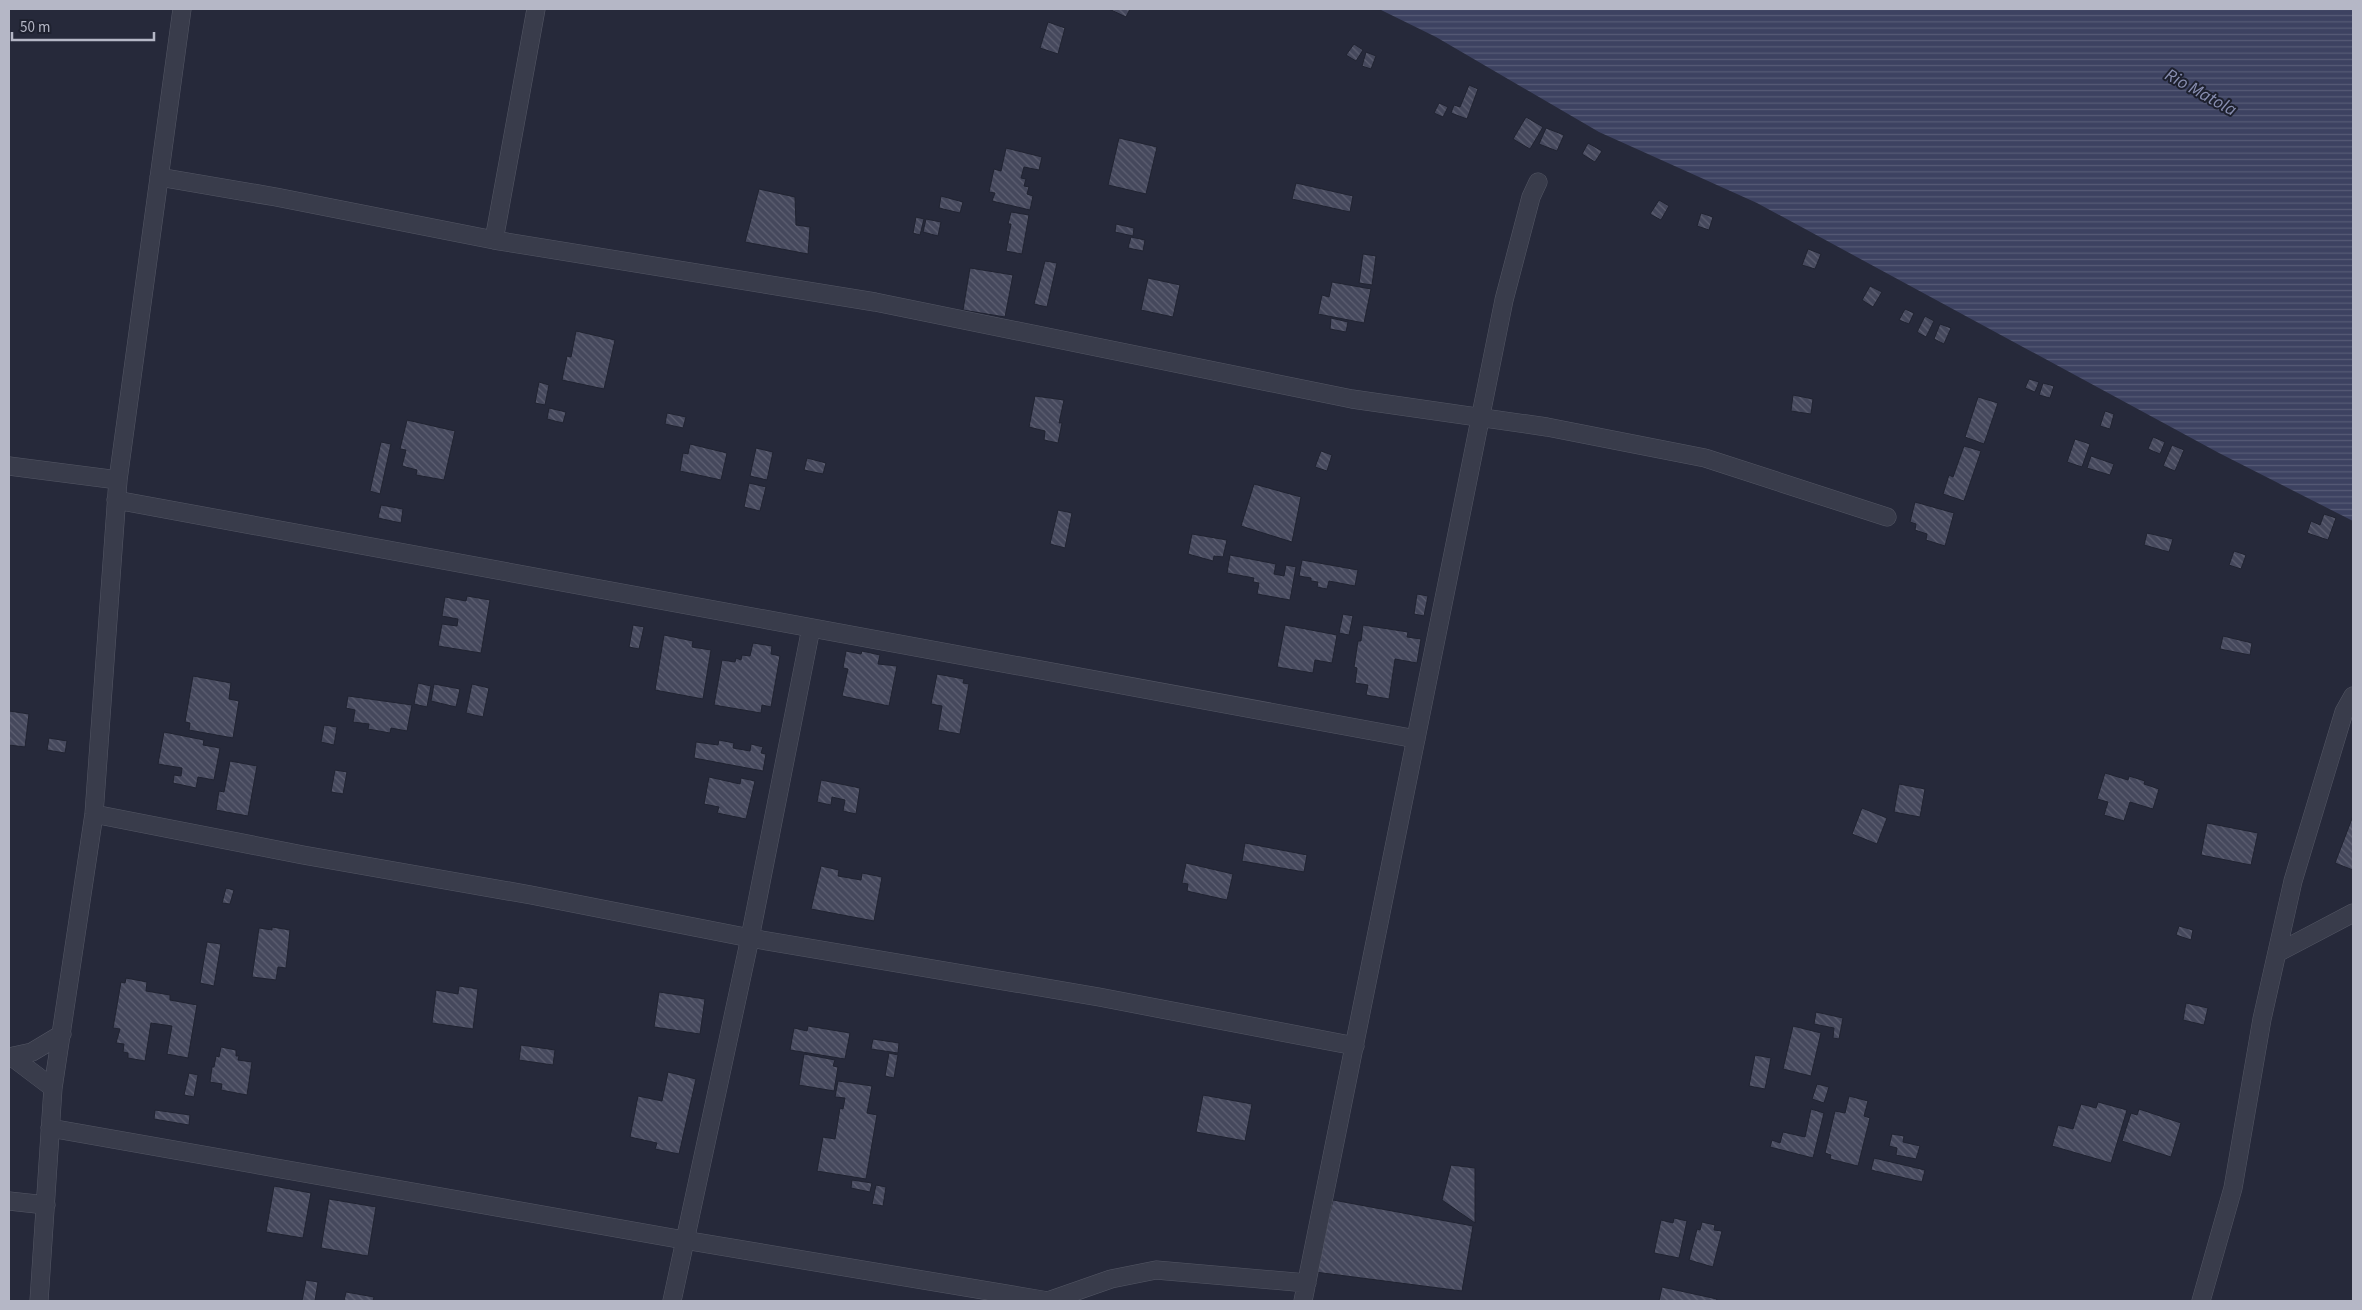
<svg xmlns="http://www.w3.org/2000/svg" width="2362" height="1310" font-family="'Source Sans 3',sans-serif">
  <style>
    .water { fill: url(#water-rules) }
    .building { fill: url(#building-back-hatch); stroke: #202331 }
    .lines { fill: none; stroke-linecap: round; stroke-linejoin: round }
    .minor-casing { stroke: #545765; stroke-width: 19 }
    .minor { stroke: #393c4b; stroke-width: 18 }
    .labels { text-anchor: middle; stroke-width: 4; stroke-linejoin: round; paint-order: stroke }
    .water-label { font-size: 18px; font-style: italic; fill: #878daf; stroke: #1e212f }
  </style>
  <defs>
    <pattern id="water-rules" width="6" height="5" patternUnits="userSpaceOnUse" patternTransform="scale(1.25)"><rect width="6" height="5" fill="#3d4261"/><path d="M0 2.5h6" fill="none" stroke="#575b76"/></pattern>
    <pattern id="building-back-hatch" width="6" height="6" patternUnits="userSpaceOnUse" patternTransform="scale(1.25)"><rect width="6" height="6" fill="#45485c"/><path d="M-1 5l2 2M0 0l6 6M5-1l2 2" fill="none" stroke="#5e6072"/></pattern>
  </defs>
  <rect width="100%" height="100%" fill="#26293a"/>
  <path class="water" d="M1379 9H2353V521L2219 453 1757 203 1599 132 1436 37Z"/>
  <path class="building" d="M1109 9H1130L1126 17Z
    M1048 22 1065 28 1058 54 1040 48Z
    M1354 44 1363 50 1356 61 1346 55Z
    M1366 52 1376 56 1371 69 1362 66Z
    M1469 85 1478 89 1467 119 1451 113 1454 105 1460 107Z
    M1439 103 1448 107 1443 117 1434 113Z
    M1526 117 1543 127 1530 149 1513 139Z
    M1546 128 1564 135 1557 151 1539 144Z
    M1119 138 1157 147 1146 194 1108 185Z
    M1588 143 1602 151 1595 162 1582 154Z
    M1006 148 1042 157 1039 170 1024 167 1021 178 1026 179 1024 186 1029 187 1027 194 1033 196 1030 210 992 201 995 193 989 192 994 169 1001 171Z
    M1296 183 1353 196 1350 212 1292 199Z
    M759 189 795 197 796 225 810 227 808 254 745 242Z
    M941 196 963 202 960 213 939 208Z
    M1659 200 1669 206 1661 220 1650 214Z
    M1011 212 1029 215 1022 254 1006 251 1011 224H1008Z
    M1701 213 1713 217 1709 230 1697 226Z
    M916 217 924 219 920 235 913 233Z
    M926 219 941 222 938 236 923 232Z
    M1116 224 1134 228 1133 236 1115 232Z
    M1131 237 1145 240 1143 251 1128 248Z
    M1808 249 1821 254 1815 269 1802 265Z
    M1363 254 1376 256 1372 285 1359 283Z
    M1045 261 1057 263 1047 307 1034 304Z
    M970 268 1013 275 1005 317 963 310Z
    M1148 278 1180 285 1173 317 1141 310Z
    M1332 282 1371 289 1364 323 1318 314 1322 295 1329 297Z
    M1870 286 1882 292 1873 307 1862 300Z
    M1905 309 1914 313 1909 324 1899 320Z
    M1925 316 1934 321 1926 337 1917 332Z
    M1331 318 1348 322 1346 332 1330 329Z
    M1940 324 1951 328 1944 344 1934 339Z
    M576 331 615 340 604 389 562 380 567 356 571 357Z
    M2029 379 2039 382 2035 392 2025 388Z
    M539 382 549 385 545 405 535 403Z
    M2043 383 2054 386 2050 398 2039 395Z
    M1793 395 1813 399 1811 414 1791 411Z
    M1035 396 1064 400 1059 423H1062L1058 443 1044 440 1045 431 1029 427Z
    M1978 397 1998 403 1984 444 1965 437Z
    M549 408 566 412 563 423 547 419Z
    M2105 411 2114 414 2110 429 2100 426Z
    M667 413 686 417 683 428 665 424Z
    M407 420 455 431 444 480 416 475 417 470 402 466 406 450 400 449Z
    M2153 437 2165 442 2160 454 2148 449Z
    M2075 439 2090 444 2082 467 2067 462Z
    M381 442 391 444 380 494 370 491Z
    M690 444 727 453 721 480 680 471 683 453 688 454Z
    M2172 445 2184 450 2175 471 2163 466Z
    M1964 446 1981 451 1964 501 1943 494 1949 475 1953 477Z
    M756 448 773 452 767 480 750 476Z
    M1321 451 1332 455 1327 471 1315 467Z
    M2091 456 2114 464 2110 475 2087 468Z
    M807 458 826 463 823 474 804 470Z
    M749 483 766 487 760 511 744 507Z
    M1254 484 1301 497 1292 542 1241 526Z
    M1915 502 1954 513 1945 546 1926 540 1927 534 1915 530 1916 524 1910 522Z
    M381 505 403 509 401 523 378 518Z
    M1058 510 1072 513 1065 548 1050 544Z
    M2324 514 2336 518 2328 540 2307 533 2311 521 2320 525Z
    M2147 533 2173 539 2169 552 2144 545Z
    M1192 534 1227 540 1223 557 1214 556 1213 561 1188 554Z
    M2234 551 2246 555 2241 569 2229 565Z
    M1230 555 1276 564 1274 574 1284 576 1286 565 1296 567 1290 600 1257 594 1259 583 1253 582 1254 578 1227 573Z
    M1302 560 1358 570 1355 586 1329 581 1327 589 1317 587 1318 582 1311 581V578L1299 576Z
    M1417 594 1428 596 1424 616 1414 614Z
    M467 596 490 600 481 653 438 646 442 624 457 626 458 619 442 616 445 597 466 601Z
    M1343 614 1353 616 1349 635 1339 633Z
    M633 625 644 627 639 649 629 647Z
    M1285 625 1337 635 1332 663 1315 660 1313 673 1277 667Z
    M1363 625 1408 632 1407 637 1421 639 1417 663 1395 659 1389 699 1366 695 1368 685 1355 683 1357 668 1354 667 1358 641H1361Z
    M664 635 693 641 692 647 711 650 703 699 655 690Z
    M2223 636 2252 643 2250 655 2220 649Z
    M753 643 772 646 771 654 780 656 771 707 762 705 761 713 714 705 722 660 735 662 736 658 741 660 742 655 750 656Z
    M846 651 861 654 862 651 880 655 878 664 897 666 889 706 842 696 848 669 843 668Z
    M937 674 964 679 963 683 969 684 960 734 938 730 942 706 931 704Z
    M193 676 231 683 229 699 239 701 233 738 189 730 190 723 185 722Z
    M418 683 431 686 427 707 414 704Z
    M434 684 460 689 456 707 431 701Z
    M472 684 489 688 483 717 466 713Z
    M348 696 412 705 407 731 391 728 390 733 368 729 369 724 353 722 355 710 346 708Z
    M9 711 29 714 25 747 9 745Z
    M324 725 337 727 334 745 321 742Z
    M164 732 204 740 203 745 220 748 214 780 198 777 196 788 173 783 174 775 181 776 182 768 158 764Z
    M49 738 67 741 65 753 47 750Z
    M719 740 734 743 733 748 750 751 751 744 763 747 761 753 766 754 763 771 694 758 696 742 718 745Z
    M230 761 257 766 248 816 216 810 219 791 224 792Z
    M335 770 347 772 343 794 331 792Z
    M2105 773 2128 780 2129 776 2145 781 2144 784 2159 789 2153 809 2130 802 2124 821 2104 815 2108 802 2097 799Z
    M709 777 740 784 741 778 755 781 746 819 717 813 719 807 704 804Z
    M821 780 860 788 856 814 843 811 845 800 832 797 831 805 817 802Z
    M1899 784 1925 789 1920 817 1894 812Z
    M1862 808 1887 818 1877 844 1852 834Z
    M2353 816V870L2335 863Z
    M2207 823 2258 833 2251 865 2201 855Z
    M1245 843 1307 855 1304 872 1242 861Z
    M1186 863 1233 874 1227 900 1187 891 1188 884 1182 883Z
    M821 866 839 870 838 876 861 880 862 873 882 877 874 921 811 909Z
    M226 888 234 890 230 904 222 903Z
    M2179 926 2193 930 2191 940 2176 935Z
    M272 927 290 930 286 968 278 967 276 980 252 977 259 928 272 930Z
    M207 942 221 944 214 986 200 983Z
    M126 978 147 982 146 991 170 995V1000L197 1005 188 1058 167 1054 172 1026 151 1023 145 1061 128 1058V1053L123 1052 124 1044 116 1043 120 1029 113 1028 121 982 125 983Z
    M459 986 478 989 473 1029 432 1023 436 990 458 994Z
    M659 992 705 999 700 1034 654 1027Z
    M2186 1003 2208 1008 2204 1025 2183 1020Z
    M1816 1012 1843 1018 1839 1039 1833 1038 1834 1028 1814 1024Z
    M808 1026 850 1033 845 1059 790 1050 794 1028 807 1031Z
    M1793 1026 1821 1033 1811 1076 1783 1069Z
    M873 1039 899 1043 898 1053 871 1049Z
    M521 1045 555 1050 553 1065 519 1060Z
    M221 1047 236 1050V1056H239L238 1060 252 1062 247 1095 221 1090 222 1084 210 1082 212 1067H214L216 1056 219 1057Z
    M889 1053 898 1055 894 1078 885 1076Z
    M804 1054 835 1060 833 1066 838 1067 834 1091 799 1085Z
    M1755 1055 1771 1058 1765 1089 1749 1086Z
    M668 1072 696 1079 679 1154 655 1149 657 1143 630 1137 638 1096 662 1101Z
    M189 1073 198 1075 194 1097 184 1095Z
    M838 1081 872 1086 867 1113 877 1115 866 1179 817 1171 823 1137 835 1139 840 1108 843 1109 845 1098 835 1097Z
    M1817 1084 1829 1087 1824 1103 1812 1099Z
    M1203 1095 1252 1104 1245 1141 1196 1132Z
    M1849 1096 1868 1101 1864 1116 1870 1118 1858 1166 1830 1159 1831 1155 1825 1153 1835 1111 1845 1113Z
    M2098 1102 2127 1110 2111 1163 2052 1146 2058 1125 2073 1129 2081 1104 2096 1108Z
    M1811 1109 1824 1113 1813 1158 1770 1147 1772 1140 1780 1143 1783 1132 1805 1137Z
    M2139 1109 2181 1123 2171 1157 2122 1141 2131 1113 2137 1115Z
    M155 1110 190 1115 189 1125 154 1119Z
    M1892 1134 1904 1136 1903 1142 1920 1146 1916 1159 1896 1155 1897 1148 1889 1146Z
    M1874 1158 1925 1170 1922 1182 1871 1170Z
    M1451 1165 1475 1168V1223L1442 1200Z
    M852 1180 872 1183 870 1192 851 1188Z
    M876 1185 886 1187 883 1206 872 1204Z
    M274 1186 311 1193 303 1238 266 1232Z
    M329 1199 376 1207 368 1256 321 1248Z
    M1333 1200 1473 1226 1462 1291 1315 1272Z
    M1674 1218 1687 1221 1679 1258 1654 1253 1661 1220 1673 1223Z
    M1702 1222 1715 1225 1714 1230 1722 1231 1713 1267 1689 1260 1697 1229 1700 1230Z
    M306 1280 318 1282 315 1301H302Z
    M1662 1287 1717 1299 1716 1301H1659Z
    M346 1292 374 1297 373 1301H344Z"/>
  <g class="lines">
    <g class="minor-casing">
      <path id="minor" d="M159 177 276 197 494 240 875 302 1352 399 1547 427 1705 458 1887 517
        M494 240 536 9
        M9 466 118 480
        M116 500 1416 739
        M94 814 303 855 531 895 750 938 1099 997 1355 1046
        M2277 953 2353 913
        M9 1057 32 1052 62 1034
        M12 1057 53 1088
        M50 1128 684 1240 1048 1301 1111 1279 1156 1270 1307 1283
        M9 1201 46 1205
        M39 1301 53 1088 94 814 118 480 182 9
        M672 1301 750 938 811 628
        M1303 1301 1504 300 1531 197 1538 182
        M2201 1301 2233 1188 2262 1019 2293 881 2344 712 2353 696"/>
    </g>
    <use href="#minor" class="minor"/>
  </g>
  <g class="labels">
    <g class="water-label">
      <text transform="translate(2201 92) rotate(29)" y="6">Rio Matola</text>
    </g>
  </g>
  <rect width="2362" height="1310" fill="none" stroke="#b5b7c6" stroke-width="20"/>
  <path d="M12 32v8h142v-8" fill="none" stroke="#b5b7c6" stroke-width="2.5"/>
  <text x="20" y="32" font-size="15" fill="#b5b7c6" stroke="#1e212f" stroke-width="4" paint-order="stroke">50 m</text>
</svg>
